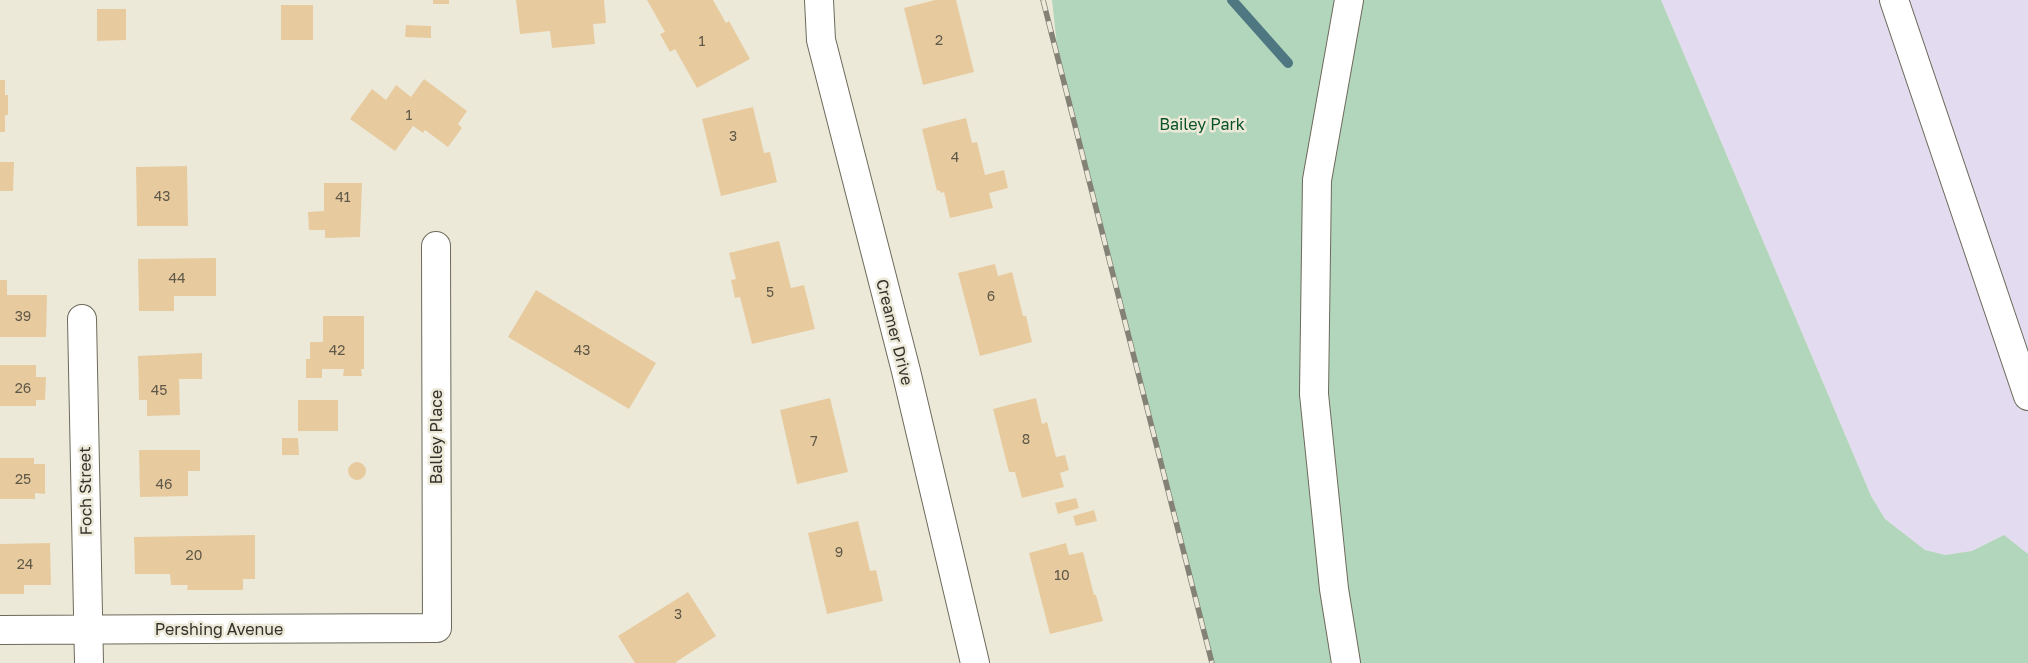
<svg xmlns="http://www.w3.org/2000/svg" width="2028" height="663" font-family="'Golos Text',sans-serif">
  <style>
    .industrial { fill: #e3dbf0 }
    .green { fill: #b2d6bb }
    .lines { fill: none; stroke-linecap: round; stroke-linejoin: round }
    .stream { stroke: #4e7781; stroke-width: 10 }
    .building { fill: #e7cb9f }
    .minor-casing { stroke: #6d6a5b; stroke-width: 30 }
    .minor { stroke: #fff; stroke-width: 28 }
    .rail-casing { stroke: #848277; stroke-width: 5.5 }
    .rail { stroke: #ede9d9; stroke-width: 4; stroke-dasharray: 11; stroke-linecap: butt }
    .labels { text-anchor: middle; stroke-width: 5; stroke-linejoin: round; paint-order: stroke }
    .number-label { font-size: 14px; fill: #605848 }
    .park-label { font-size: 16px; fill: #09532a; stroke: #ede9d9 }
    .street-label { font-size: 16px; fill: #33322b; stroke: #ede9d9 }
  </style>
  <rect width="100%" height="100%" fill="#ede9d9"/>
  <path class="industrial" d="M1661 0H2028V554L2004 535 1972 551 1945 555 1925 550 1885 519 1871 496Z"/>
  <path class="green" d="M1052 0H1661L1871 496 1885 519 1925 550 1945 555 1972 551 2004 535 2028 554V663H1212L1059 64Z"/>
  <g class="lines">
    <path class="stream" d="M1232 0 1288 63"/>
  </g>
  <path class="building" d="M433 0H449V4H433Z
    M516 0H604L606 23 593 24 595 44 552 48 550 31 520 34Z
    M647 0H713L726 23 729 21 750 59 697 88 675 49 670 52 660 34 665 32Z
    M935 0H956L974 72 923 85 904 8Z
    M281 5H313V40H281Z
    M97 9H126V40L97 41Z
    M406 25 431 26V38L405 37Z
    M424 79 467 111 458 124 462 128 448 147 425 130 423 133 413 126 395 151 350 119 372 89 386 100 396 85 411 97Z
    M0 80H5V95H8V115H5V132H0Z
    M753 107 764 153 770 152 777 182 721 196 702 119Z
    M966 118 972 143 977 142 985 175 1004 170 1008 188 989 193 993 208 950 218 944 192 941 193 939 190 937 191 922 129Z
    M0 162H14L13 191H0Z
    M187 166 188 226H137L136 167Z
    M324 183H362L360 237 325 238V230H309L308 212 324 211Z
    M779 241 791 288 804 285 815 329 752 344 740 297 735 298 731 280 736 279 729 253Z
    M216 258V296H174V311H139L138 259Z
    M995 264 998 276 1012 272 1023 316H1026L1032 342 980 356 958 273Z
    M0 280H7V295H47L46 337H0Z
    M536 290 656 363 629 409 508 337Z
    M323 316H364V369H361L362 376H343L344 369H322V378H306V359H310V342H323Z
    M202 353V379H179L180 415 147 416V400H139L138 356Z
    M0 365H36V377H46L45 400H36V406H0Z
    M830 398 848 472 797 484 780 410Z
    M1036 398 1042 424 1047 422 1056 457 1065 455 1069 470 1060 473 1064 487 1022 498 1015 472H1009L993 409Z
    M298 400H338V431H298Z
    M282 438H298L299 455H282Z
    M139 450H200V471H188V496L140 497Z
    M0 458H34V464H45V494L35 493V499H0Z
    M348 471a9 9 0 1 1 18 0a9 9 0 1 1-18 0Z
    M1076 498 1079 508 1058 514 1055 503Z
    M1094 510 1097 521 1076 526 1073 516Z
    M858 521 870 571 876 570 883 601 827 614 808 533Z
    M255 535V579H243V590H187L188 585H171L170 574H135L134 537Z
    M50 543 51 585H24V594H0V544Z
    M1066 543 1069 555 1083 552 1094 595H1096L1103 621 1050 634 1029 553Z
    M688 592 716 636 676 662V663H635L618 636Z"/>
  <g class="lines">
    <g class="minor-casing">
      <path id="minor" d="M819 0 821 40 906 371 975 663
        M1894 0 2028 396
        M82 319 89 663
        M0 630 437 628 436 246
        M1346 663 1334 589 1314 394 1317 180 1349 0"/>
    </g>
    <use href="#minor" class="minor"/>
    <g class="rail-casing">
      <path id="rail" d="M1043 0 1212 663"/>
    </g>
    <use href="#rail" class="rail"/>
  </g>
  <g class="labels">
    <g class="number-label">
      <text x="939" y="45">2</text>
      <text x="702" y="46">1</text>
      <text x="409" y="120">1</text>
      <text x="733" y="141">3</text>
      <text x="955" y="162">4</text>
      <text x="162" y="201">43</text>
      <text x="343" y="202">41</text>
      <text x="177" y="283">44</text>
      <text x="770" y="297">5</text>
      <text x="991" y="301">6</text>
      <text x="23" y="321">39</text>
      <text x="337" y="355">42</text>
      <text x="582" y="355">43</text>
      <text x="23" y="393">26</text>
      <text x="159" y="395">45</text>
      <text x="1026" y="444">8</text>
      <text x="814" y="446">7</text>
      <text x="23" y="484">25</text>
      <text x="164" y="489">46</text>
      <text x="839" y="557">9</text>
      <text x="194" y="560">20</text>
      <text x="25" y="569">24</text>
      <text x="1062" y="580">10</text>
      <text x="678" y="619">3</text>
    </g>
    <g class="park-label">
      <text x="1202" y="130">Bailey Park</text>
    </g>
    <g class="street-label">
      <text transform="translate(895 332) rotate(76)" y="6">Creamer Drive</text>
      <text transform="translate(436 437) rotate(-90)" y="6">Balley Place</text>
      <text transform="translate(85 491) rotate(-91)" y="6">Foch Street</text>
      <text x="219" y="635">Pershing Avenue</text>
    </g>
  </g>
</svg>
